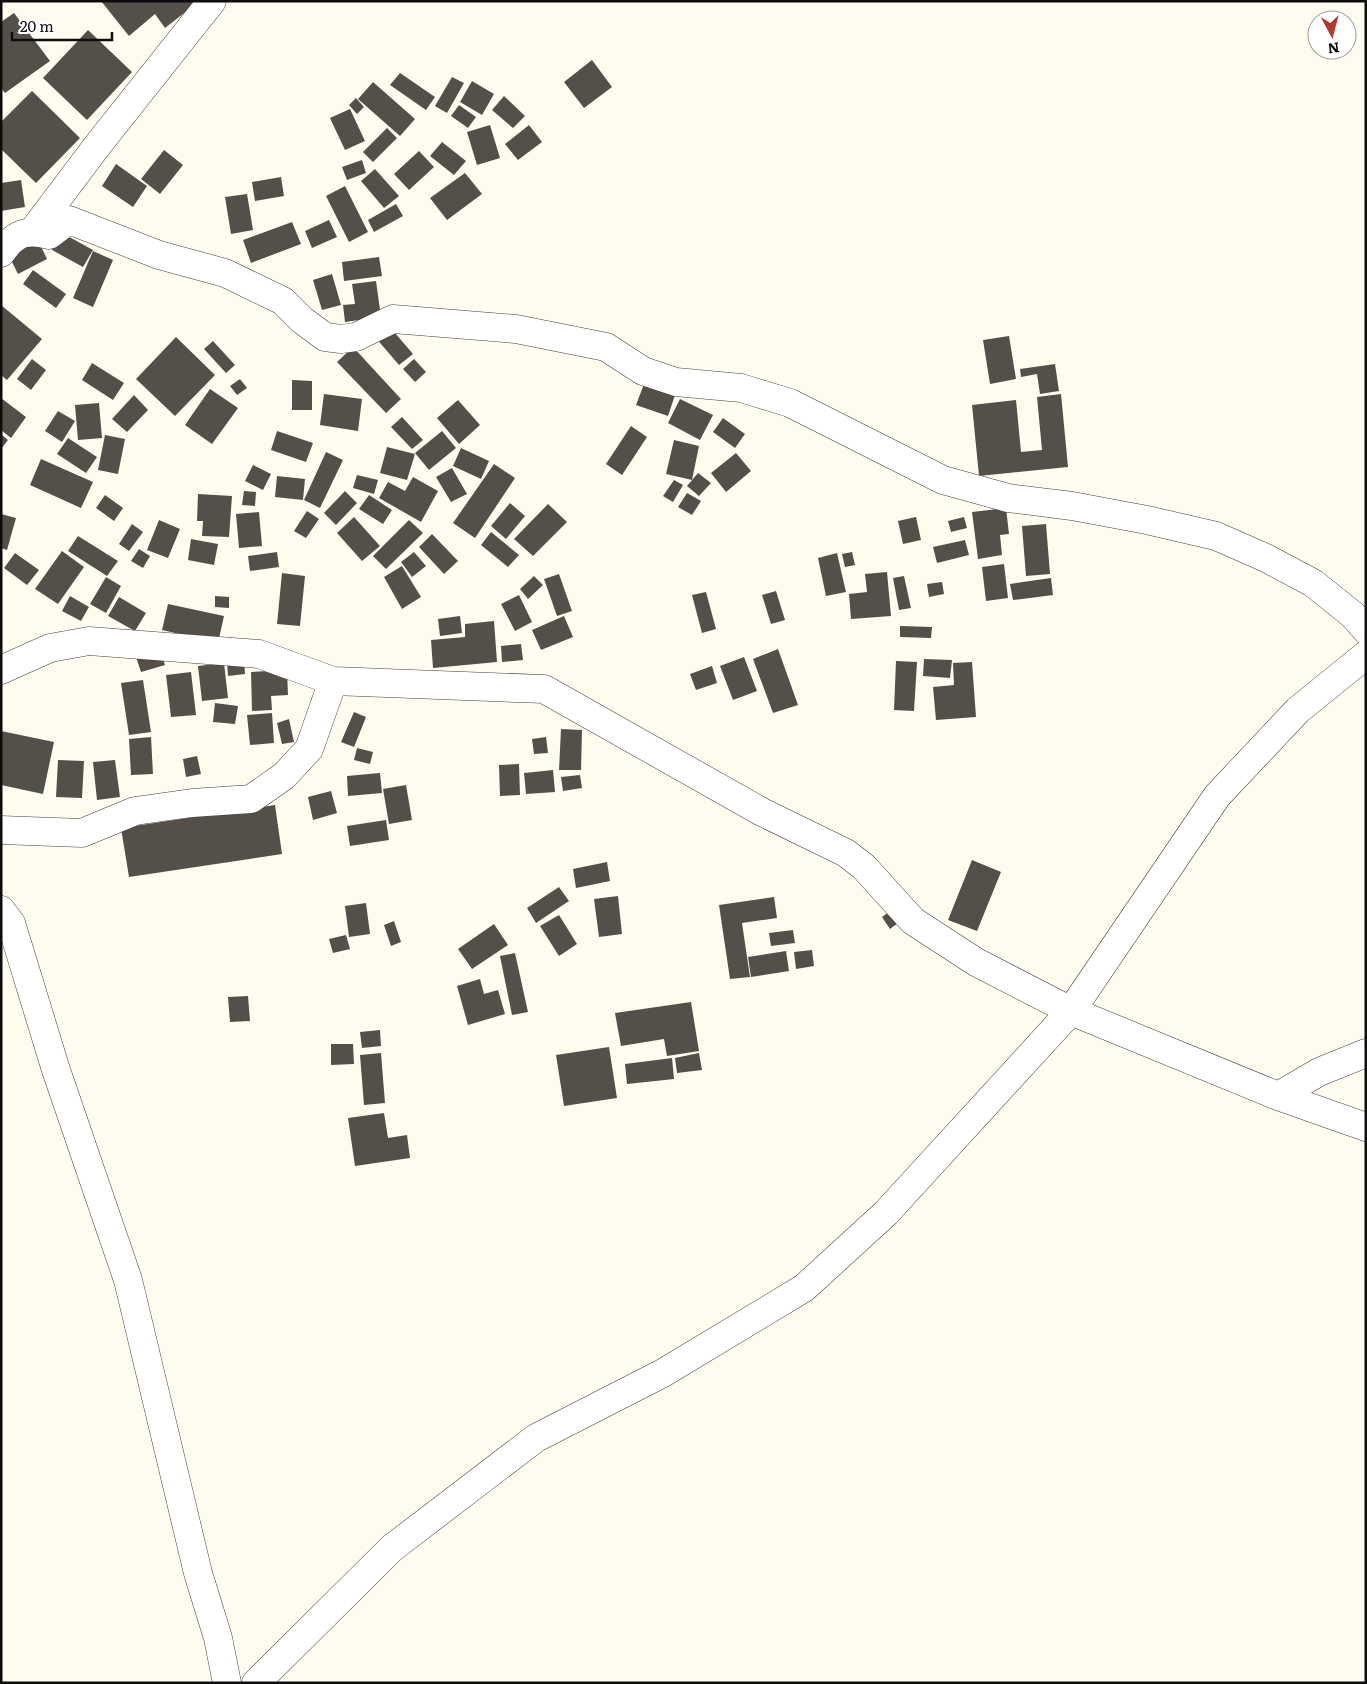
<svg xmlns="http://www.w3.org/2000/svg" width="1367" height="1684" font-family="Literata,serif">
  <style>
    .building { fill: #554f4a }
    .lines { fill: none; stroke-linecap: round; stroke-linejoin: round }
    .minor-casing { stroke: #404040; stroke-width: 29 }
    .minor { stroke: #fff; stroke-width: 28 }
  </style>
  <rect width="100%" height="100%" fill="#fefcee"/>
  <path class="building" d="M101 1H195L197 3 165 28 155 14 129 36Z
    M14 13 50 61 5 93 1 88V22Z
    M88 30 132 72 87 120 43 78Z
    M592 60 612 87 584 108 564 82Z
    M400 73 435 97 426 110 390 85Z
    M452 77 464 83 447 113 435 106Z
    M472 81 494 94 482 115 460 102Z
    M373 82 415 119 400 136 358 99Z
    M32 91 80 138 36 183 1 149V122Z
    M504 96 525 116 513 128 492 110Z
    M356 98 364 107 357 114 349 105Z
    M459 105 476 117 468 128 451 116Z
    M350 109 365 141 345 150 330 118Z
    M490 125 500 158 477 165 467 132Z
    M529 125 542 142 518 160 505 144Z
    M387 128 397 138 373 162 363 152Z
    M442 142 466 161 454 175 430 156Z
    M164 150 183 165 160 194 141 179Z
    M419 151 434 167 409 190 394 174Z
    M362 160 366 173 347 180 342 167Z
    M116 164 147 186 133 207 102 186Z
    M375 169 399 196 384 208 361 181Z
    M465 173 482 194 447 220 430 198Z
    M281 177 284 196 255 201 252 182Z
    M21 180 25 207 1 211V183Z
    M345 186 368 232 349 242 326 196Z
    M247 194 253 230 231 234 225 197Z
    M396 204 403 216 374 232 368 220Z
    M329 220 337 237 312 248 305 231Z
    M292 222 301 244 251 263 243 240Z
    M62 233 93 250 83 267 52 250Z
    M36 236 47 259 18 274 6 250Z
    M93 251 113 260 93 307 73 298Z
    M379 257 382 276 344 281 342 262Z
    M33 270 66 294 56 308 23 284Z
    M332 274 341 305 322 310 313 280Z
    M376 281 381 317 345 322 343 305 355 304 352 284Z
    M1 305 42 339 7 380 1 375Z
    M389 326 413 354 399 365 375 337Z
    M1009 336 1016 379 990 384 983 340Z
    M176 337 215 375 175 416 136 379Z
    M213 341 235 365 226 373 204 349Z
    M353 347 401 399 386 413 337 362Z
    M32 359 46 370 31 390 17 379Z
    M414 359 426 372 415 382 403 369Z
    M92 363 124 383 113 400 82 380Z
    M1055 364 1059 391 1040 394 1037 374 1021 377 1020 369Z
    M240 379 247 388 237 395 230 386Z
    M292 380 312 381V410H292Z
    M644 384 675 395 668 416 636 405Z
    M210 389 238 408 212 444 185 425Z
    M324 394 362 399 358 431 320 425Z
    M1061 394 1068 467 979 476 972 405 1016 400 1021 452 1042 450 1037 397Z
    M134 395 148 410 127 432 112 419Z
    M1 398 26 417 11 438 1 430Z
    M680 399 713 415 700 440 668 423Z
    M458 400 480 425 459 444 437 418Z
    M99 403 102 438 78 440 75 405Z
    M58 411 75 421 62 442 45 431Z
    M402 417 423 440 412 449 391 427Z
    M723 418 745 434 735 448 713 432Z
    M631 426 647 437 622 475 606 464Z
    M277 431 313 443 306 462 271 450Z
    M442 431 456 448 429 470 415 453Z
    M1 434 8 440 1 449Z
    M105 435 125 439 118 474 98 470Z
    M68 438 97 457 86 473 57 454Z
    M674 440 699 446 692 480 666 474Z
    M387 447 415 454 407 480 380 473Z
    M461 448 489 461 481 479 453 466Z
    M326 452 343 460 320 508 304 500Z
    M736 453 751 471 726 492 711 473Z
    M41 459 93 482 81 508 30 485Z
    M494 464 515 478 475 538 453 523Z
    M253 465 271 474 263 490 245 481Z
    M452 468 467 494 451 502 436 477Z
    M698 473 711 483 699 496 687 486Z
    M357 475 378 480 374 494 353 488Z
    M277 476 305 479 303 500 275 497Z
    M413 477 438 491 421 522 379 498 388 482 405 491Z
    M674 480 683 485 673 502 663 496Z
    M244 491 256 492 255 506 242 505Z
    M345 491 357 503 336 525 324 513Z
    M687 493 701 501 692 515 678 507Z
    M198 494 232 496 229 537 202 536 203 521H197Z
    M105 495 123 508 114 521 96 508Z
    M369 495 392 510 383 524 359 509Z
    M510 503 525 516 506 539 491 526Z
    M548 504 567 522 533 556 514 539Z
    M1006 508 1009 534 1000 535 1002 555 978 559 972 512Z
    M307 511 319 519 306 538 294 531Z
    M259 512 262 546 239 548 236 514Z
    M1 514 16 518 7 550 1 548Z
    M354 517 380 546 362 561 337 533Z
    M916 517 921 540 903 544 898 521Z
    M964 517 967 528 951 532 948 521Z
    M159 520 180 529 168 558 147 550Z
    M409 520 423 533 386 569 373 556Z
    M132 524 143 532 129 551 119 544Z
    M1046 524 1050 574 1026 576 1022 526Z
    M491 532 519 555 508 567 481 545Z
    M432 534 458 561 444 574 419 547Z
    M78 536 118 561 107 576 68 551Z
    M191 539 218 544 214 565 188 560Z
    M965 540 969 555 937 563 933 547Z
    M139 549 150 556 143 568 131 561Z
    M62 551 84 567 58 604 35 589Z
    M277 552 279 567 250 571 248 556Z
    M414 552 426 566 412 577 401 562Z
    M852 552 855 565 845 567 842 554Z
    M15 553 39 570 27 585 4 568Z
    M837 553 846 592 826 596 818 558Z
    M1004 564 1008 598 986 601 982 567Z
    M402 566 421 597 402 609 384 577Z
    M887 572 891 616 851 619 849 594 867 592 865 574Z
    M282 573 305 576 300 626 277 624Z
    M559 574 572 611 557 616 544 579Z
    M534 576 543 585 528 599 520 589Z
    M904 576 911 608 899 610 893 578Z
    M106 577 121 586 106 613 90 604Z
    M1051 578 1053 595 1013 600 1010 584Z
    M942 582 944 594 929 597 927 584Z
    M776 591 785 620 771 624 762 595Z
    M706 592 716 629 702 633 692 595Z
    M519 595 532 622 515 631 501 604Z
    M70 596 89 607 81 621 62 611Z
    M215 596 229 597V608L215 607Z
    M119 597 146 613 135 631 108 616Z
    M168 604 224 616 218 643 162 630Z
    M460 616 462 633 440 636 438 619Z
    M564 616 573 637 541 650 532 630Z
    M494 621 497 662 433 668 431 640 465 637V624Z
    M900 626 932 627 931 638 900 637Z
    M521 644 523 660 502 662 501 646Z
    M159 646 165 665 141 672 135 654Z
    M778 649 798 705 773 713 753 659Z
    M744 657 757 691 733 700 720 666Z
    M924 659 952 660 950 678 923 676Z
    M244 660 245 674 228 676 227 662Z
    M896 661 917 662 914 711 894 710Z
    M972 662 976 717 936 720 933 687 954 685 953 663Z
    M224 663 228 698 202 701 198 666Z
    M712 666 717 683 696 690 690 674Z
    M287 670 288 695 271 696 272 710 252 711 251 672Z
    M191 672 196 715 171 717 166 675Z
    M143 680 151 732 129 735 121 683Z
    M215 703 238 706 235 724 213 722Z
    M354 712 366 717 354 747 341 742Z
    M272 713 274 743 250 745 247 715Z
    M289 719 294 742 282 744 277 723Z
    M561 729 582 730 581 770H559Z
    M1 731 54 742 43 794 1 785Z
    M151 737 153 774 131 775 129 739Z
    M546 737 548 753 534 754 532 739Z
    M357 748 373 752 370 764 354 760Z
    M197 756 201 774 186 777 183 759Z
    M58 760 84 761 82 798 56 797Z
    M115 760 120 797 97 800 93 762Z
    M519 764 520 795 500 796 499 765Z
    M553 770 555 792 526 794 524 773Z
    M380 773 382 793 348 796 347 776Z
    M580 775 582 788 563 791 561 777Z
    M406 785 412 820 389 824 383 789Z
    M331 791 337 813 313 820 308 797Z
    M275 805 282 854 129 877 121 828Z
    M386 820 389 840 350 846 347 826Z
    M972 860 1001 872 977 931 948 920Z
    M607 862 610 881 576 888 573 869Z
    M559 887 569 901 536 923 527 908Z
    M618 896 622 934 599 937 594 899Z
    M774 897 777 918 742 923 750 977 730 979 719 905Z
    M366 903 370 934 349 937 345 906Z
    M894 908 902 920 890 929 882 917Z
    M559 915 577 944 559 956 540 926Z
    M394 921 401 942 391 946 384 925Z
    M494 924 508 945 472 969 458 949Z
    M793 930 795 943 771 946 769 933Z
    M346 935 350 949 333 953 329 939Z
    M812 950 814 966 796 969 794 952Z
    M786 951 789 971 751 977 748 957Z
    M515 953 528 1012 512 1015 500 956Z
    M480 979 484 994 498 990 505 1014 468 1025 457 986Z
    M248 996 250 1021 230 1022 228 997Z
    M691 1002 699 1051 667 1056 664 1039 621 1046 615 1013Z
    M380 1030 381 1046 362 1048 360 1032Z
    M331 1044H353L354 1064 331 1065Z
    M609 1047 617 1098 564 1106 556 1055Z
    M381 1053 385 1103 364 1105 360 1055Z
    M699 1053 702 1070 677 1073 675 1058Z
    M672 1058 674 1079 627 1084 625 1064Z
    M384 1113 388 1138 407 1135 410 1158 355 1166 348 1118Z"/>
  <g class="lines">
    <g class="minor-casing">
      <path id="minor" d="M33 231 97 146 212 1
        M1 253C15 233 26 229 49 235L69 220 159 255 225 273 283 301 302 320 325 337 341 339 356 337 393 319 516 329 606 347 643 371 676 382 741 388 790 403 943 480 1008 498 1072 506 1147 520 1216 536 1266 558 1313 583 1353 615 1366 630
        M1 670 50 648 89 641 259 654 333 681 544 689 762 812 846 853 864 867 913 921 976 962 1071 1011 1278 1096 1366 1127
        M1 830 82 833 135 811 192 803 251 799 284 776 309 749 333 681
        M1 910 11 923 56 1070 128 1280 198 1573 218 1638 227 1683
        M1278 1096 1319 1072 1366 1053
        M256 1683 392 1548 536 1438 663 1373 804 1288 886 1213 1071 1011 1217 796 1298 710 1366 655"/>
    </g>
    <use href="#minor" class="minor"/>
  </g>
  <rect width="1367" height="1684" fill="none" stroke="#0d0d0d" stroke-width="5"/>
  <g transform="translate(1332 35) rotate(173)"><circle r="24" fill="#ffffff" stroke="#9e9e9e"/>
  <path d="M0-4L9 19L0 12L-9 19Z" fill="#b2382f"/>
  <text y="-8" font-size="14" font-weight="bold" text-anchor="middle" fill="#0d0d0d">N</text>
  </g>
  <path d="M12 32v8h100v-8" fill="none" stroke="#0d0d0d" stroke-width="2.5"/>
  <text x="20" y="32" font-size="15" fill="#0d0d0d" stroke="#ffffff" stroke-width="4" paint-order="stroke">20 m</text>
</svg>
